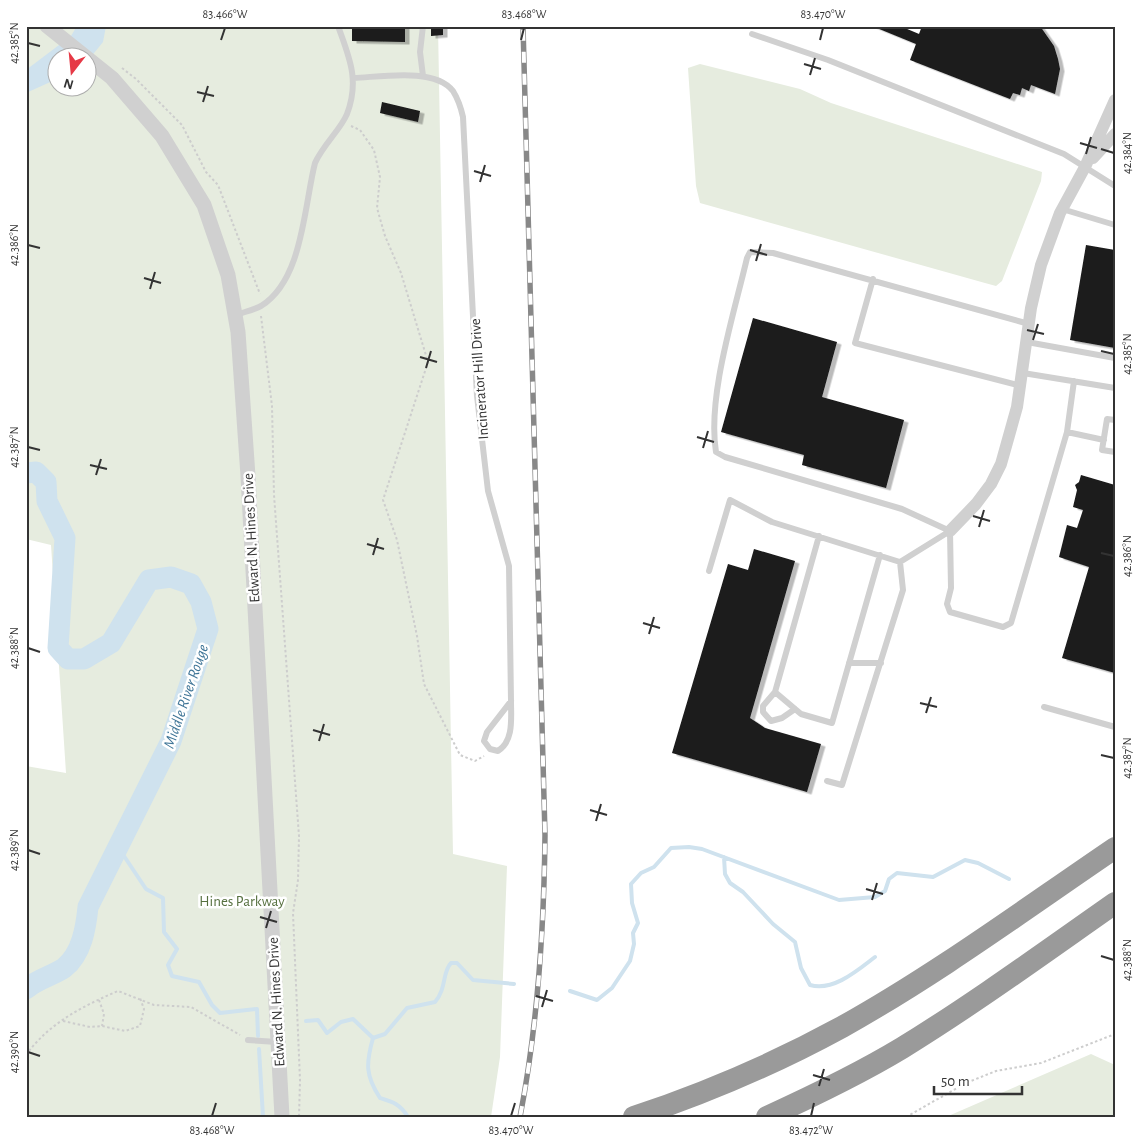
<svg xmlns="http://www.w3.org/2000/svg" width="1141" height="1143" font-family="'Alegreya Sans',sans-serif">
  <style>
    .green { fill: #e6ecdf; fill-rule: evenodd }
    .water { fill: #cfe2ee }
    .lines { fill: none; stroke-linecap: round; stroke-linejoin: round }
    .stream { stroke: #cfe2ee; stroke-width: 4 }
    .river { stroke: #cfe2ee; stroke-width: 21 }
    .building { fill: #1a1a1a; filter: url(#shadow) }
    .path { stroke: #cdcdcd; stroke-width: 2; stroke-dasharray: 2.5 2.5; stroke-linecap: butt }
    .service { stroke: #d0d0d0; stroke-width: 6 }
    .minor { stroke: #d0d0d0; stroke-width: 12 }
    .tertiary { stroke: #d0d0d0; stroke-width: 15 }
    .motorway { stroke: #9a9a9a; stroke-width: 22 }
    .rail-casing { stroke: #888; stroke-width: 5.5 }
    .rail { stroke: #fff; stroke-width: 4; stroke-dasharray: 11; stroke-linecap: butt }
    .ticks { fill: none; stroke: #333; stroke-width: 2 }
    .labels { text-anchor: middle; stroke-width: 5; stroke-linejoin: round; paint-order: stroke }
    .street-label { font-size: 15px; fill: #333; stroke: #fff }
    .park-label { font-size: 15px; fill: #56703f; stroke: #fff }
    .water-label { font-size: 16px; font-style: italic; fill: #3f7597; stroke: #fff }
    .neatline { fill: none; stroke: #333; stroke-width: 2 }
    .ticks-label { font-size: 12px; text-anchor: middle; fill: #333 }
  </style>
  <defs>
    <filter id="shadow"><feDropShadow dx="4.5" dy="2.5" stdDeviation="0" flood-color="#0004"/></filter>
  </defs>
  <rect width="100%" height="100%" fill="#fff"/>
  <path class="green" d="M26 26H438L453 854 507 866 500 1057 491 1117H26V766L66 773 51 545 26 539ZM58 58H88V88H58Z
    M700 64 800 89 831 103 1042 172 1041 181 1002 281 996 286 985 283 700 203 696 186 688 68Z
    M1091 1054 1115 1065V1117H946Z"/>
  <path class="water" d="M77 26H106L103 42 90 58H58L57 79 26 93V70L71 36Z"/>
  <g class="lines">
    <path class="stream" d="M118 847 146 889 163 898 164 932 177 949 168 965 172 976 199 982 212 1005 220 1013 257 1009 258 1036
      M724 857 725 874 730 883 743 892 773 924 795 942 801 968 810 985C833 992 858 970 875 957
      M570 991 597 1000 612 988 630 961 634 944 633 933 638 923 632 903 631 884 641 873 654 867 671 848 689 847 702 849 839 900 875 897 885 891 889 879 897 873 933 877 965 860 978 863 1009 879
      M306 1021 318 1020 327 1033 341 1022 353 1019 373 1038
      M373 1038 385 1034 407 1008 435 1002C447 988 442 972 451 963H457L473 980 514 984
      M373 1038C366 1063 365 1075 380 1098 393 1102 400 1104 408 1117
      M259 1049 263 1117"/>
    <path class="river" d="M26 473 36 472 46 482 47 501 65 538 58 648 68 659H84L111 643 149 580 171 577 191 584 201 602 208 629 171 741 88 907C86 927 82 954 64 968 52 976 37 979 26 989"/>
  </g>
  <path class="building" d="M352 26H405V42L352 41Z
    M431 26H443V35L431 36Z
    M872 26H900L919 34 922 26H1040L1054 46 1058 59 1060 69 1055 94 1031 85 1029 91 1022 88 1020 95 1013 93 1010 99 910 60 916 44Z
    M382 102 420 111 418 122 380 113Z
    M1086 245 1115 250V348L1070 340Z
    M753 318 837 342 822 397 904 420 886 488 802 465 804 455 721 432Z
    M1081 475 1115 485V673L1062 658 1089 567 1059 557 1067 525 1077 528 1083 510 1073 507 1077 490 1075 485 1079 482Z
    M754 549 795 561 750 718 765 728 821 744 807 792 672 753 728 564 748 570Z"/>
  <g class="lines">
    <path class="path" d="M122 68 136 79 182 125 206 172 218 185 260 294
      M351 126 360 130 374 150 380 177 377 208 385 236 401 273 428 362 383 500 397 540 417 636 424 684 460 755 475 761 484 756
      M261 316 272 406 274 495 299 836 298 880 293 913 300 1080 299 1117
      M99 1000 104 1014 102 1026
      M63 1021 90 1027 102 1026 125 1031 140 1026 144 1009 140 998
      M26 1055C49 1023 83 1006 118 991L154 1005 191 1007 240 1035
      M906 1117 966 1083 996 1071 1041 1063 1115 1034"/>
    <path class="service" d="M752 34 828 60 1064 154 1115 186
      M423 76 420 52 423 26
      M354 78C380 77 435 67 453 91 458 99 461 108 463 117L477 396 488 491 509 566 511 701C511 718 514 741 498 751L490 749 484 741 487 732 511 701
      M1062 209 1115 225
      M873 279 855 343 1021 386
      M236 315C244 312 253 310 261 306 303 280 304 206 315 163 323 145 341 129 347 114 360 80 349 57 338 26
      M1027 342 1115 358
      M1023 373 1115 388
      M1115 420 1107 419 1102 450 1115 452
      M1067 432 1104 440
      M950 531 902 509 725 457 716 452C707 397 734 314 747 258L750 252 773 253 1029 324
      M950 531 951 588 947 604 950 612 1003 627 1011 623 1067 432 1074 381
      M709 571 730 500 772 522 900 562 950 531
      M849 663H881
      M775 692 801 714 832 723 880 555
      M1044 707 1115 727
      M795 709 782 718 771 721 763 712V706L775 692 819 536
      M827 781 842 785 903 590 900 562
      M248 1040 277 1042"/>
    <path class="minor" d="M1093 158 1115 134
      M950 531 976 504 991 484 1001 464 1017 407 1031 308 1041 265 1060 213 1085 167 1115 100"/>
    <path class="tertiary" d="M47 26 112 78 162 136 204 205 228 275 238 332 248 476 282 1117"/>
    <path class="motorway" d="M634 1117C706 1093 776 1063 842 1027 937 974 1025 909 1115 848
      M767 1117C813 1096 859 1074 902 1048 975 1003 1045 952 1115 903"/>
    <g class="rail-casing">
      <path id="rail" d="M520 1117C538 1024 544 929 545 835L523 26"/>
    </g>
    <use href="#rail" class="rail"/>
  </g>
  <path class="ticks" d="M221 40 225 28M521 40 524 28M820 40 823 28M28 43 40 46M804 64 821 69M810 75 815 58M197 92 214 96M203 102 208 86M1080 143 1097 148M1101 149 1114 153M1086 154 1091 137M474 171 491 176M480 182 485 165M28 245 40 248M750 250 767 255M756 261 761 244M144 278 161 283M150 289 155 272M1027 330 1044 334M1033 340 1038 324M1101 351 1114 354M420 357 437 362M426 368 431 351M697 437 714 442M28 447 40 450M703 448 708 431M90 465 107 469M96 475 101 459M973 516 990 521M979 527 984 510M367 544 384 549M1101 553 1114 556M373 555 378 538M643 623 660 628M649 634 654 617M28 648 40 652M920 703 937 707M926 713 931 697M313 730 330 735M319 741 324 724M1101 755 1114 758M590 810 607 815M596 821 601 804M28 850 40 854M866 889 883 894M872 900 877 883M260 917 277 922M266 928 271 911M1101 956 1114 960M536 996 553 1001M542 1007 547 990M28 1052 40 1056M813 1075 830 1080M819 1086 824 1069M212 1116 216 1103M511 1116 515 1103M811 1116 814 1103"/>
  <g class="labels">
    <g class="street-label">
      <text transform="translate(479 379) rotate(-94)" y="5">Incinerator Hill Drive</text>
      <text transform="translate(251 538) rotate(-93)" y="5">Edward N. Hines Drive</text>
      <text transform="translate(276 1002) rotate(-93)" y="5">Edward N. Hines Drive</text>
    </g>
    <g class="park-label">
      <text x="242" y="906">Hines Parkway</text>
    </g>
    <g class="water-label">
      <text transform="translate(185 696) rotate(-71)" y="6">Middle River Rouge</text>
    </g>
  </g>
  <rect width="1141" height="1143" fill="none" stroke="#ffffff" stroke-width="55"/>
  <g transform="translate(72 72) rotate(196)"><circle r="24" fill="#ffffff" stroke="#adadad"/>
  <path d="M0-4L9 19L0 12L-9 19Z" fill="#e63946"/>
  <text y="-8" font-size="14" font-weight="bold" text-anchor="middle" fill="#333333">N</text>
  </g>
  <path d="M934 1086v8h88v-8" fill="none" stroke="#333333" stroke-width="2.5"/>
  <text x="941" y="1086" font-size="15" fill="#333333" stroke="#ffffff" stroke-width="4" paint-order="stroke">50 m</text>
  <rect x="28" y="28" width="1086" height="1088" class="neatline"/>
  <g class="ticks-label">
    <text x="225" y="18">83.466°W</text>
    <text x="524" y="18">83.468°W</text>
    <text x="823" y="18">83.470°W</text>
    <text transform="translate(14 43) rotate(-90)" y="4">42.385°N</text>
    <text transform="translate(1127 153) rotate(-90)" y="4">42.384°N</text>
    <text transform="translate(14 245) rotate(-90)" y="4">42.386°N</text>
    <text transform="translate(1127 354) rotate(-90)" y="4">42.385°N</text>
    <text transform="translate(14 447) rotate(-90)" y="4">42.387°N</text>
    <text transform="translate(1127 556) rotate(-90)" y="4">42.386°N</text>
    <text transform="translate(14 648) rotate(-90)" y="4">42.388°N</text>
    <text transform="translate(1127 758) rotate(-90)" y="4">42.387°N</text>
    <text transform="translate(14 850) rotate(-90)" y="4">42.389°N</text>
    <text transform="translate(1127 960) rotate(-90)" y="4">42.388°N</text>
    <text transform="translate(14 1052) rotate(-90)" y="4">42.390°N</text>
    <text x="212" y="1134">83.468°W</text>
    <text x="511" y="1134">83.470°W</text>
    <text x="811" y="1134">83.472°W</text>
  </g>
</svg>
